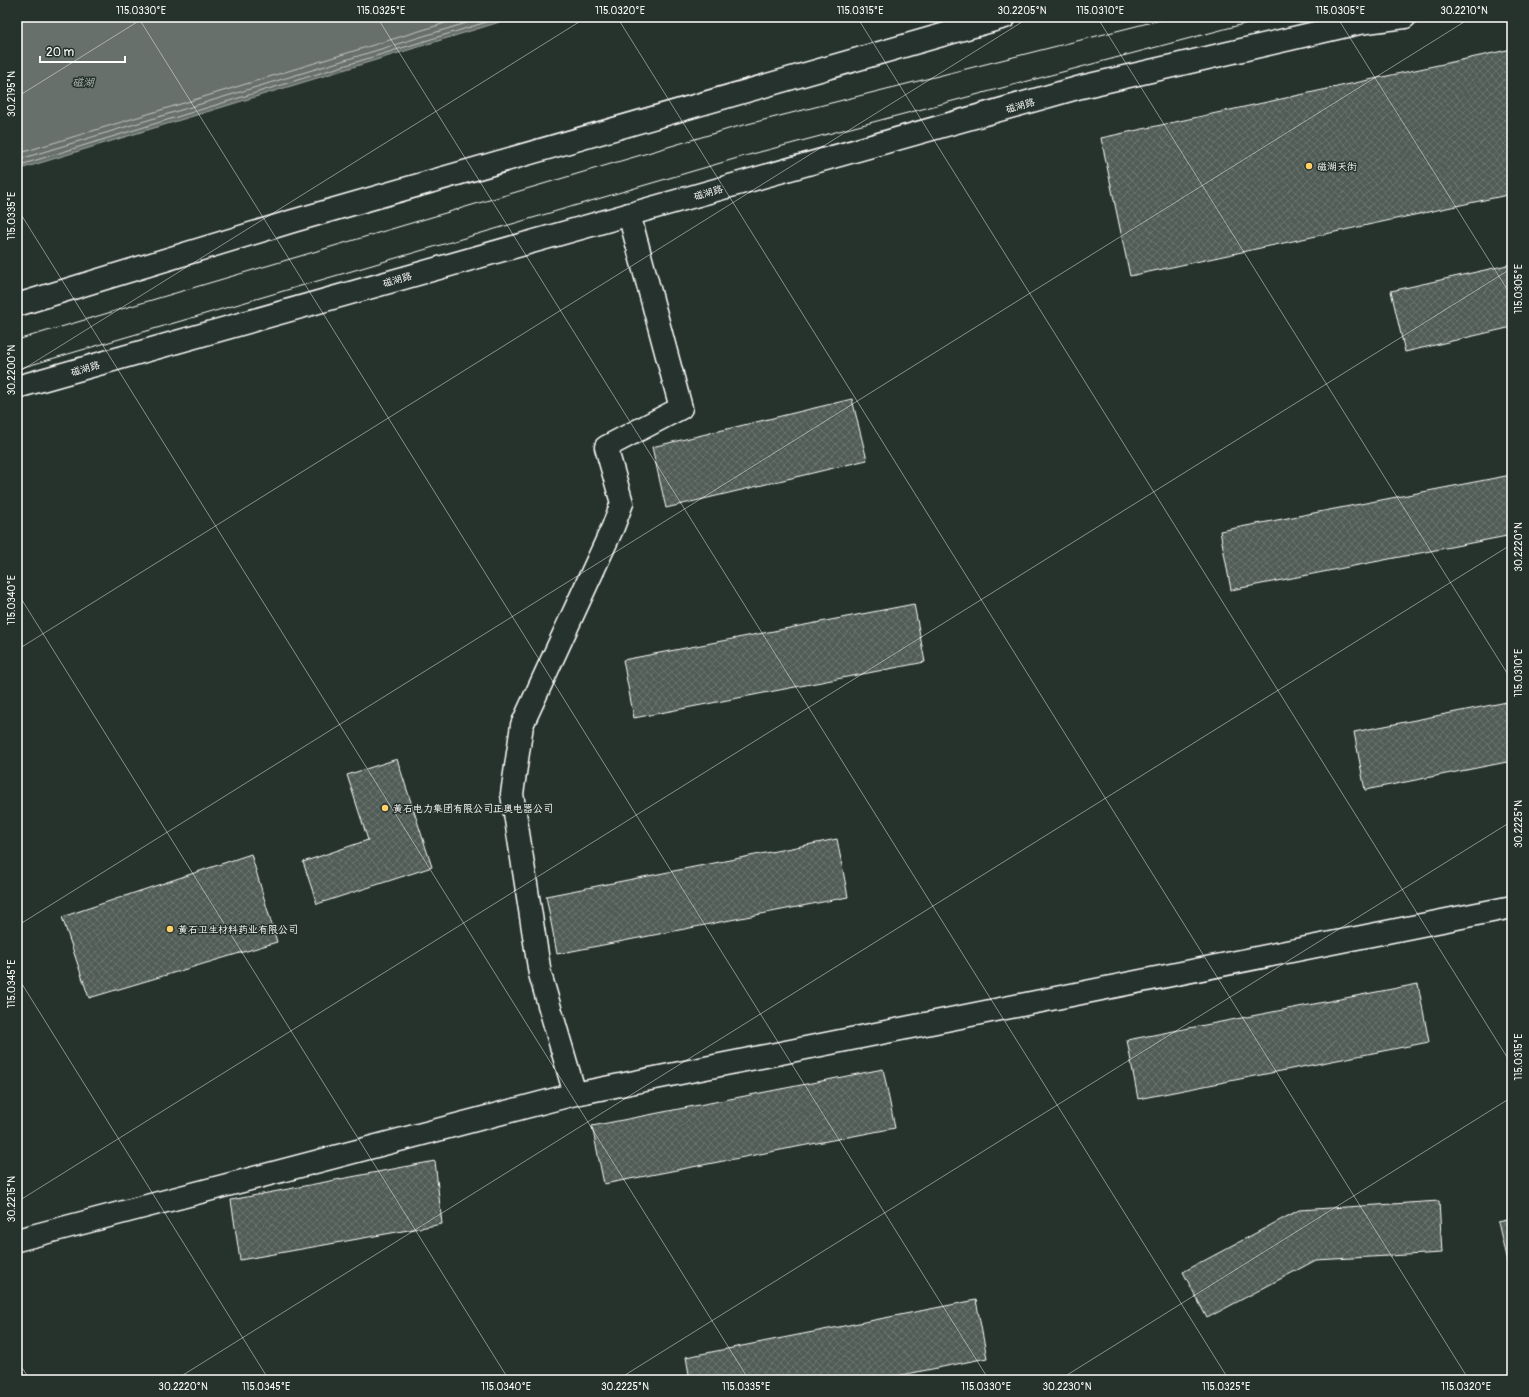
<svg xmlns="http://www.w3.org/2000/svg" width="1529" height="1397" font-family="Pangolin,'LXGW WenKai TC',sans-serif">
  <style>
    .water { fill: #67706c; stroke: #a4a9a7 }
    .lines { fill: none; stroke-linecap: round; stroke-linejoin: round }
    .shore { stroke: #c2c6c4; stroke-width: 1 }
    .building { fill: url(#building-cross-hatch); stroke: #fff }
    .minor-casing { stroke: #fff; stroke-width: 25 }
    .major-casing { stroke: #fff; stroke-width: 25 }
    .minor { stroke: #26332d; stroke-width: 22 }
    .major { stroke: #26332d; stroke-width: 22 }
    .tram { stroke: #fff; stroke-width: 1 }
    .ticks { fill: none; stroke: #fff; stroke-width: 1; stroke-opacity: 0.45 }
    .poi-dot { fill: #ffd166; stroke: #26332d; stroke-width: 1.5 }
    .labels { text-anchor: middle; stroke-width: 3; stroke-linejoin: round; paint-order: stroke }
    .street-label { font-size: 10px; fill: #fff; stroke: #26332d }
    .poi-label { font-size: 10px; fill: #fff; stroke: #26332d; text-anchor: start }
    .water-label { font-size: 11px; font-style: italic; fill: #b3b8b6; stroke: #26332d }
    .neatline { fill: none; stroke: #fff; stroke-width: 1.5 }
    .ticks-label { font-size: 10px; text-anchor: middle; fill: #fff }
  </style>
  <defs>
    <pattern id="building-cross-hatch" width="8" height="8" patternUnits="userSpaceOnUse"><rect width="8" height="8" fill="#515c57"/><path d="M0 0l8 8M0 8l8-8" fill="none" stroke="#6b7470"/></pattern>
  </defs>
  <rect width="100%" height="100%" fill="#26332d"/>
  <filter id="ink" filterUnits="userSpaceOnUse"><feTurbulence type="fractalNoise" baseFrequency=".025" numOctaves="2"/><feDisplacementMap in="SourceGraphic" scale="8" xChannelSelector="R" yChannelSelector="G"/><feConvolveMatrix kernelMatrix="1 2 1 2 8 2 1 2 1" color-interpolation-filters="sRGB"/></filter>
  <g filter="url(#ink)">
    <path class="water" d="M17 17H516L17 170Z"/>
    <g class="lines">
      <path class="shore" d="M17 154 465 17
        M17 160 486 17
        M17 166 503 17"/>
    </g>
    <path class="building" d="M1512 49V194L1130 276 1101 138Z
      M1512 264V327L1405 352 1391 291Z
      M852 399 867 460 666 508 652 447Z
      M1511 475 1512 535 1231 590 1220 531Z
      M914 604 925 662 634 718 623 660Z
      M1512 701V761L1365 790 1354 732Z
      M397 759 432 867 317 904 303 862 368 840 347 775Z
      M837 839 848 897 557 954 546 896Z
      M251 854 277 942 89 998 62 917Z
      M1418 984 1429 1042 1138 1099 1127 1040Z
      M883 1069 895 1128 604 1184 592 1126Z
      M435 1161 442 1224 240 1260 231 1200Z
      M1439 1201 1442 1253 1316 1260 1207 1318 1183 1272 1299 1210Z
      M1512 1219V1283L1498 1222Z
      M976 1300 987 1358 877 1380H690L686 1357Z"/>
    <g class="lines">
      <g class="minor-casing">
        <path id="minor" d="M575 1094 540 974 512 794 522 725 613 527 622 503 606 447 681 408 629 214
          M17 1240 575 1094 1512 907"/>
      </g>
      <g class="major-casing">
        <path id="major" d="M17 305 293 221 1005 17
          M17 387 1081 87 1359 23 1405 17"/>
      </g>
      <use href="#minor" class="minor"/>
      <use href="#major" class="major"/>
      <path class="tram" d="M17 340 732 128 1172 17
        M17 369 741 157 1270 17"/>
    </g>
  </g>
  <path class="ticks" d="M138 17 989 1380M377 17 1229 1380M617 17 1469 1380M857 17 1512 1065M1097 17 1512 681M1337 17 1512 297M17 97 145 17M17 208 749 1380M17 373 587 17M17 592 509 1380M17 650 1030 17M17 926 1472 17M17 976 269 1380M17 1202 1512 268M17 1360 30 1380M175 1380 1512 544M617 1380 1512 821M1059 1380 1512 1097M1501 1380 1512 1373"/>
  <g class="poi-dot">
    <circle cx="1309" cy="166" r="4"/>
    <circle cx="385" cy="808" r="4"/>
    <circle cx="170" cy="929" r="4"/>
  </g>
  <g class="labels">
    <g class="street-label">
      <text transform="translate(1020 105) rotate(-16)" y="4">磁湖路</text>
      <text transform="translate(708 192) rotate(-16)" y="4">磁湖路</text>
      <text transform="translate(397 279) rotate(-16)" y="4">磁湖路</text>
      <text transform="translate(85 368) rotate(-16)" y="4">磁湖路</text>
    </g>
    <g class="poi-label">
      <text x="1317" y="170">磁湖天街</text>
      <text x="393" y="812">黄石电力集团有限公司正奥电器公司</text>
      <text x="178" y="933">黄石卫生材料药业有限公司</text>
    </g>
    <g class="water-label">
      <text x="83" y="86">磁湖</text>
    </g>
  </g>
  <rect width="1529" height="1397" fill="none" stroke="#26332d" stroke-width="44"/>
  <path d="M40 56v6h85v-6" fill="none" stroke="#ffffff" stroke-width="2"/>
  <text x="46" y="56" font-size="12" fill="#ffffff" stroke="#26332d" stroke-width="3" paint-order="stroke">20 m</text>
  <rect x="22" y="22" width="1485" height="1353" class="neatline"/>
  <g class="ticks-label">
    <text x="141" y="14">115.0330°E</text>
    <text x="381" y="14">115.0325°E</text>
    <text x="620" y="14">115.0320°E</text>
    <text x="860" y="14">115.0315°E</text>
    <text x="1022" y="14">30.2205°N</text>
    <text x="1100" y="14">115.0310°E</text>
    <text x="1340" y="14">115.0305°E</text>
    <text x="1464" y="14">30.2210°N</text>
    <text transform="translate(11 94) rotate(-90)" y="4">30.2195°N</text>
    <text transform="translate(11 216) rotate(-90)" y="4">115.0335°E</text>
    <text transform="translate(1518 289) rotate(-90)" y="4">115.0305°E</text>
    <text transform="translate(11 370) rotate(-90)" y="4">30.2200°N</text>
    <text transform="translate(1518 547) rotate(-90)" y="4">30.2220°N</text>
    <text transform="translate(11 600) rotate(-90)" y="4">115.0340°E</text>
    <text transform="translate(1518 673) rotate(-90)" y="4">115.0310°E</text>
    <text transform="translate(1518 824) rotate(-90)" y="4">30.2225°N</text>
    <text transform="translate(11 984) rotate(-90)" y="4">115.0345°E</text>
    <text transform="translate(1518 1057) rotate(-90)" y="4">115.0315°E</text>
    <text transform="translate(11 1199) rotate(-90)" y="4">30.2215°N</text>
    <text x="183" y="1390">30.2220°N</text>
    <text x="266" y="1390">115.0345°E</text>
    <text x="506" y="1390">115.0340°E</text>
    <text x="625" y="1390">30.2225°N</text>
    <text x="746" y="1390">115.0335°E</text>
    <text x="986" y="1390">115.0330°E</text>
    <text x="1067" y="1390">30.2230°N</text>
    <text x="1226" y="1390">115.0325°E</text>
    <text x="1466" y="1390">115.0320°E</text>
  </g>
</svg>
